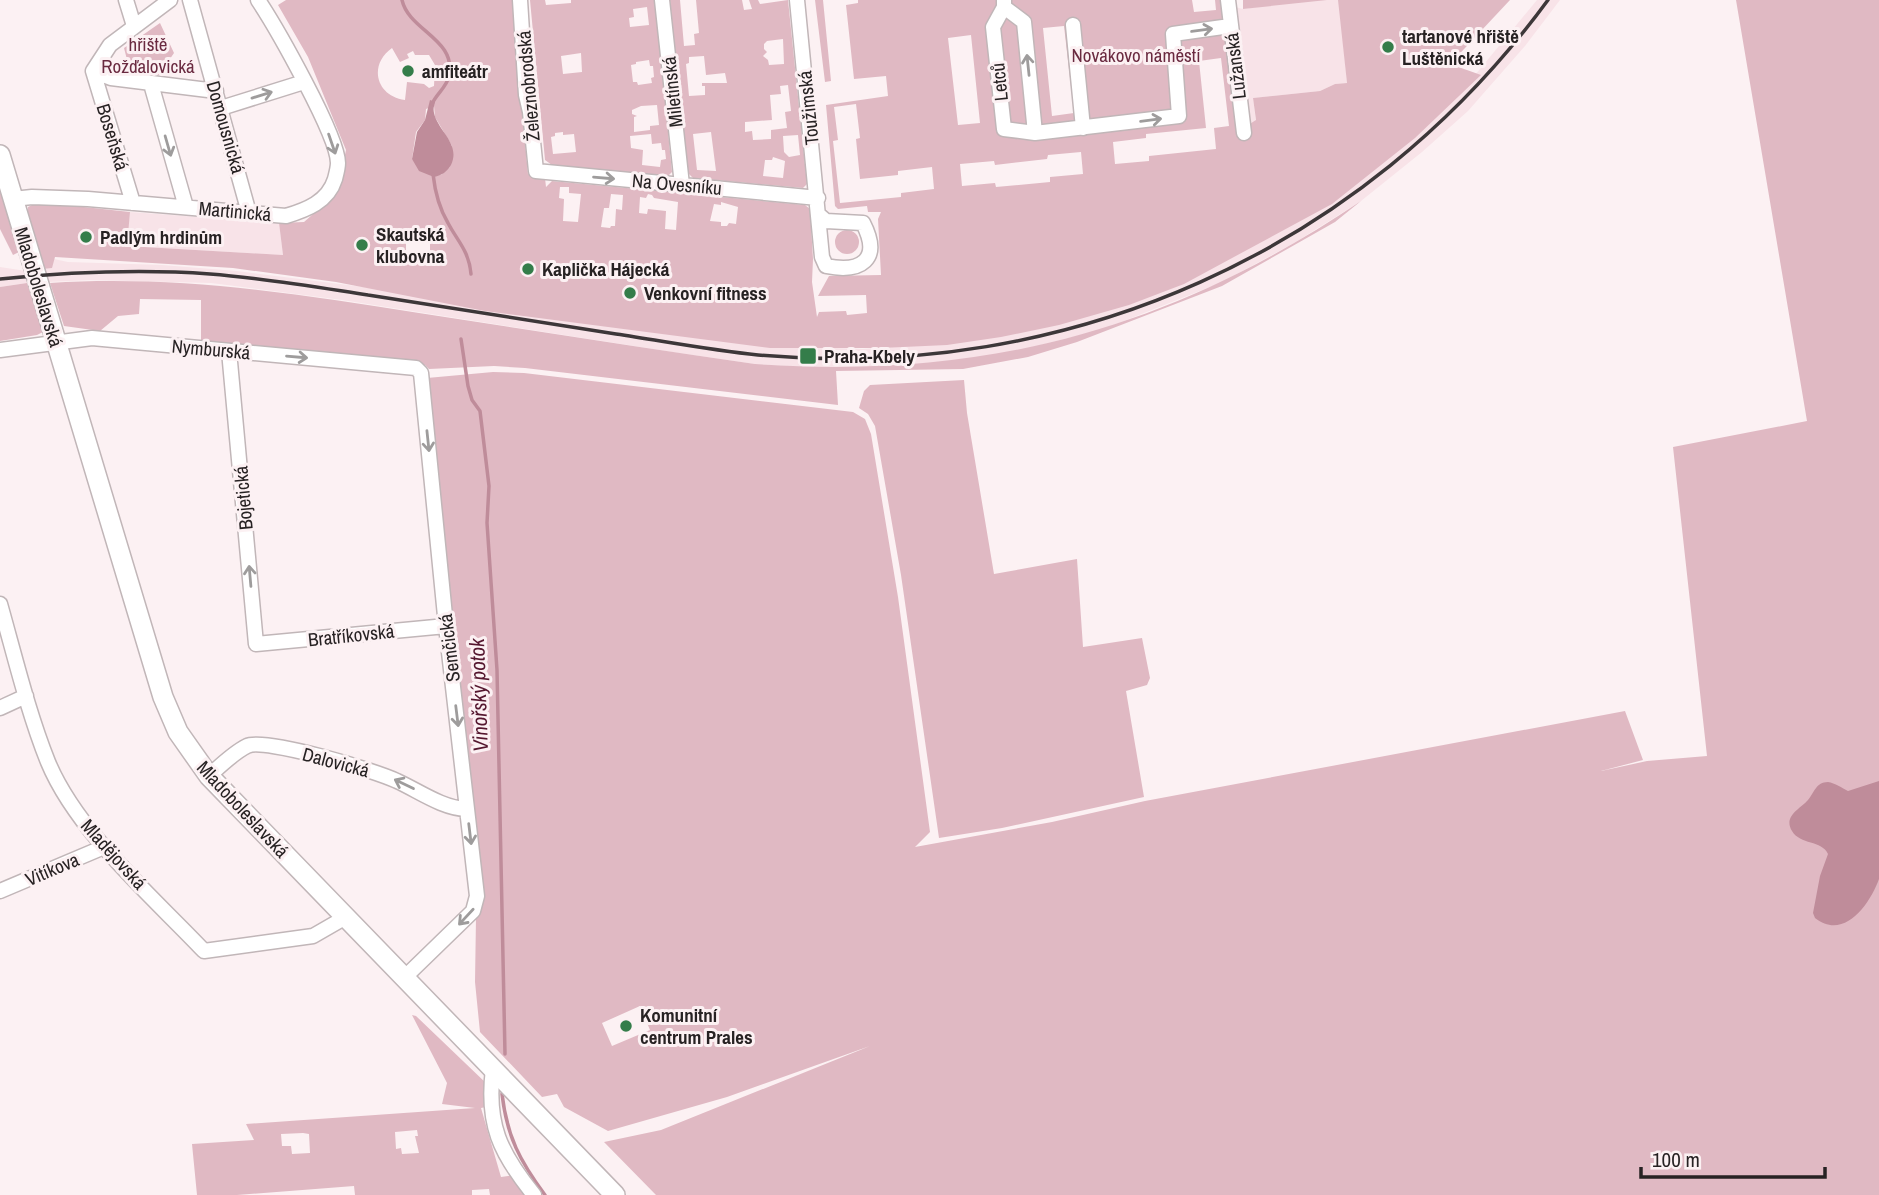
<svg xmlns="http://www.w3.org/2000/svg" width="1879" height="1195" font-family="'Archivo Narrow',sans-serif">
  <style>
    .built { fill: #f8e3e8 }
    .green { fill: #e0b9c3; fill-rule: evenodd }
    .water { fill: #bf8c9a }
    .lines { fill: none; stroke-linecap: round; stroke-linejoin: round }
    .stream { stroke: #bf8c9a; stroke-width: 3.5 }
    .street-casing { stroke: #c1b6b8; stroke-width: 17 }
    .secondary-casing { stroke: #c1b6b8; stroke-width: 22 }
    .street { stroke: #fff; stroke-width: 14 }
    .secondary { stroke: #fff; stroke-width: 19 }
    .rail { stroke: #3d3739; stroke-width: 3.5 }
    .oneway { stroke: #9e9c9c }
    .poi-dot { fill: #347d4a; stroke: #fcf1f3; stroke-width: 2.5 }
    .labels { text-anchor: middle; stroke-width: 6; stroke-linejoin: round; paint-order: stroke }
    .poi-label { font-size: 19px; font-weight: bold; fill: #272223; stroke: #fcf1f3; text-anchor: start }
    .park-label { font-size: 19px; fill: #6a2a40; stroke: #fcf1f3 }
    .street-label { font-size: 19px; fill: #272223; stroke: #fcf1f3 }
    .water-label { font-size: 21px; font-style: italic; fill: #55172f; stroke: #fcf1f3 }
  </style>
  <rect width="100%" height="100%" fill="#fcf1f3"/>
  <path class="built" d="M1307 0H1339L1347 83 1335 84 1320 91 1253 98 1256 121 1245 127 1235 7 1243 9Z
    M1537 0H1560L1525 46 1468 111 1422 152 1361 201 1294 243 1220 283 1101 330 1021 350 984 357 901 366 805 367 755 364 672 352 342 300 211 283 90 280 27 283 0 287V267L26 271 54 259 68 262 162 265 237 271 412 293 757 345 862 349 940 344 1475 75Z
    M130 212 279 223 283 255 126 246Z"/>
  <path class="green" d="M286 0H512L528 174 545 178 546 187 552 181 805 205 810 209 813 259 812 282 817 317 819 312 846 311 847 315 867 313 866 295 818 296 829 276 881 275 878 219 881 212H868L867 206 838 209 835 206 826 105 888 96 886 76 854 79 846 5 858 3V0H1192L1194 12 1216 10 1215 0H1223L1245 127 1256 120 1253 98 1320 91 1335 84 1347 83 1338 0H1510L1450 64 1481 75 1415 138 1332 204 1184 284 1129 305 1059 325 1001 337 947 345 881 348H770L485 311 336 282 233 268 55 257 52 268 42 269 27 217 28 207 38 202 130 212 127 246 283 255 279 223 304 222 337 193 346 150 308 57 278 5ZM1064 26 1074 113 1052 116 1043 28ZM971 35 980 123 958 125 948 38ZM392 48 400 62 409 58 407 54 413 51 415 55H429L435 65 434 86 429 88 424 84 407 82 405 100C376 96 368 65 392 48ZM1221 58 1229 126 1214 128 1216 149 1149 156V161L1115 164 1113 142 1146 138V134L1206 128 1199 61ZM856 104 860 138 856 139 860 179 898 175V171L932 167 934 189 901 193V197L840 203 833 141 838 140 834 107ZM434 106 435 117 452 146 450 167 441 175 412 159 416 132 425 120 426 109ZM1081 152 1083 174 1050 177V182L996 187 995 183 962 186 960 164 994 161 995 165 1047 159 1048 155ZM560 187H569V193L581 194 578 222 563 221 564 199 559 198ZM611 194 623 195 622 210 616 209 615 226H611L610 228 601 227 604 208H609ZM648 194 652 195 654 198 678 202 676 230 665 229 666 211 648 209 647 214 639 213 640 197 646 198ZM721 202 738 207 736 224 729 223 727 226H721V222L710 221 714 204 721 205ZM406 242 430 243V261L402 260V250H406Z
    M530 0H545L546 5 571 3V0H655L672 172 668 176 552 165 545 160ZM647 7 649 25 630 27 629 18 634 17 633 9ZM581 53 582 72 563 74 561 56ZM649 60 650 66H653L654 77 651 78 652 83 638 85 637 82H633L631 65 636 64V62ZM657 105 659 125 650 126V130L634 132V117L637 116 632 114V110L641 106ZM563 132V135L574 134 576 152 553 154 551 137 555 136V133ZM651 134 652 144 661 143 662 150H665L666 159 661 160 660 167 642 165 643 150 631 148 630 136Z
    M670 0H680L684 46 695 45 694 34 699 33 696 0H742L744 10 752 9 749 0H758L760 4 788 0 807 184 803 188 693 178 687 172ZM783 39 784 64 769 65 768 60 763 56 767 52 764 49V44L767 41ZM704 56 706 75 725 73 727 83H702V86H705V95L689 96 686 64 689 63V57ZM788 85 791 111 785 112 787 128 771 130V139L753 140 752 131 745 132V122L772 120 770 95 781 94 780 86ZM711 132 716 171 697 170 693 134ZM798 135 800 155 789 157 784 152 783 136ZM773 157 785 161 783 178 763 176 765 160H772Z
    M815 0H823L831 81 825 82Z
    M1243 0H1327L1243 9Z
    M1736 0H1879V1195H656L604 1142 661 1130 870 1046 727 1097 608 1131 564 1107 557 1094 542 1097 480 1032 475 982 476 918 482 904 427 378 493 372 524 373 853 412 865 419 871 434 898 597 930 832 915 847 1052 822 1145 801 1625 711 1643 760 1601 771 1647 761 1707 756 1673 447 1807 421ZM640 1006 650 1030 612 1046 602 1023Z
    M160 23 174 53 159 75H131L124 48Z
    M0 179 21 251 13 255 0 229Z
    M1361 201 1335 222 1222 286 1077 342 1028 357 963 369 836 371 838 405 525 368 494 366 429 369 425 365 201 340V300L140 299 139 314 118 316 100 331 64 326 50 283C175 275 296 293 419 313 531 330 643 348 755 364 984 380 1170 330 1361 201Z
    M835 242a12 12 0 1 1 24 0a12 12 0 1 1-24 0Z
    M27 283 43 332 37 335 0 341V287Z
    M964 380 967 413 994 574 1077 559 1083 647 1142 638 1150 678 1147 685 1126 691 1144 797 1002 828 939 838 901 575 875 426 868 414 859 408 864 391 870 385Z
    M412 1015 416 1016 487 1084 486 1107 481 1108 501 1177 516 1175 531 1195H490L489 1189 472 1190V1195H355L354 1186 237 1195H197L192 1144 254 1140 246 1124 475 1108 442 1104 447 1083ZM417 1130 418 1136H415L419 1153 402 1154 401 1148 396 1149 395 1132ZM303 1133 309 1134 310 1153 292 1154 291 1146H282L281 1134Z"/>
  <path class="water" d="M430 100 435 102C434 107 433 108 434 113 438 131 461 144 451 165 447 172 442 175 434 177L419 171 412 159 417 132 425 120Z
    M1879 781V879C1870 904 1844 941 1815 918L1813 913 1820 876 1828 854C1822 840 1800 845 1792 831 1783 816 1800 809 1808 800 1814 793 1816 782 1828 782 1835 783 1842 788 1848 791Z"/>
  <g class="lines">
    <path class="stream" d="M402 0C409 31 457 39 449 76 447 87 436 94 432 104
      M433 174C435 192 439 208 448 223 458 242 469 251 471 274
      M461 339 468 386 472 400 480 411 489 486 487 523 497 670 505 1054
      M502 1094C507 1137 520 1161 545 1195"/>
    <g class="street-casing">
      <path id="street" d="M126 0 134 26
        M190 0 249 213
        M520 0 526 95 530 112 536 171 818 198
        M662 0 682 185
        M797 0 822 257 826 266C861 273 882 260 863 223L826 221 819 215
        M1004 0V7L993 27 1004 129 1035 133 1179 116 1173 34 1230 26
        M1228 0 1244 133
        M1004 7 1024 22 1035 133
        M1073 25 1083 128
        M93 71 133 203
        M93 71 111 78 216 91
        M93 71 110 45 170 0
        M151 84 186 207
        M221 108 304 82
        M13 199 32 197 88 199 286 216C306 210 328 202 335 179 336 175 338 168 338 163 338 136 276 27 258 0
        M0 350 92 338 416 368 421 373 446 626 477 896 473 911 404 978
        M229 351 256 644 446 626
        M0 604C15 657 28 712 48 762 77 832 153 897 204 951L313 936 346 917
        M0 708 26 696
        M209 776C220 766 233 753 247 746 264 737 377 771 397 781 419 791 442 808 466 809
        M0 891 104 847
        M493 1069C486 1124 500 1153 534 1195"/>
    </g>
    <g class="secondary-casing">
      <path id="secondary" d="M0 155 163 697 178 732 209 776 615 1195"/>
    </g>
    <use href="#street" class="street"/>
    <use href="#secondary" class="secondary"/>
    <path class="rail" d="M0 279C70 272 139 269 210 274 262 278 315 287 368 295 451 308 534 321 616 334 663 341 710 350 758 355 1068 383 1364 251 1548 0"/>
  </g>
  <defs><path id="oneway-shaft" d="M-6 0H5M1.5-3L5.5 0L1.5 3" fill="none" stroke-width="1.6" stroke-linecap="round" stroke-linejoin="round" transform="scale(1.75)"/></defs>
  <g class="oneway">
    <use href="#oneway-shaft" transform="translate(1202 30) rotate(-8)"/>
    <use href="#oneway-shaft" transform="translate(1028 65) rotate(-96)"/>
    <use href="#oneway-shaft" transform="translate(262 95) rotate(-17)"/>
    <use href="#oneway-shaft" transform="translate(1151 120) rotate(-7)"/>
    <use href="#oneway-shaft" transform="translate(332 144) rotate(71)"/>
    <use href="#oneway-shaft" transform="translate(168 146) rotate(74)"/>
    <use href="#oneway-shaft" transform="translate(604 178) rotate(5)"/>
    <use href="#oneway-shaft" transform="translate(297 357) rotate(5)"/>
    <use href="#oneway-shaft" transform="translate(428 441) rotate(84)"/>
    <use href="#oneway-shaft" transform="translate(250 576) rotate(-95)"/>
    <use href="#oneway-shaft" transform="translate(457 716) rotate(83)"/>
    <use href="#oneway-shaft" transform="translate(404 784) rotate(-154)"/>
    <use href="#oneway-shaft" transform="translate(470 834) rotate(83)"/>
    <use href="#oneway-shaft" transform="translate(466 917) rotate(133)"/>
  </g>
  <g class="poi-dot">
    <circle cx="1388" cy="47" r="7"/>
    <circle cx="408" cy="71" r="7"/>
    <circle cx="86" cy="237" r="7"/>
    <circle cx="362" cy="245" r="7"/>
    <circle cx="528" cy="269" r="7"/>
    <circle cx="630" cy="293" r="7"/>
    <rect x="799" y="347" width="18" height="18" rx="3.5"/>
    <circle cx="626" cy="1026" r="7"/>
  </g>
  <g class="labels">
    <g class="poi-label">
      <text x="1402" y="43">tartanové hřiště<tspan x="1402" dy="22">Luštěnická</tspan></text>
      <text x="422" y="78">amfiteátr</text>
      <text x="376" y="241">Skautská<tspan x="376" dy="22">klubovna</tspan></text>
      <text x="100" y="244">Padlým hrdinům</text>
      <text x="542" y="276">Kaplička Hájecká</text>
      <text x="644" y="300">Venkovní fitness</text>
      <text x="824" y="363">Praha-Kbely</text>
      <text x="640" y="1022">Komunitní<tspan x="640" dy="22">centrum Prales</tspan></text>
    </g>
    <g class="park-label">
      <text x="148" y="51">hřiště<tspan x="148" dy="22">Rožďalovická</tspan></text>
      <text x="1136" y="62">Novákovo náměstí</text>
    </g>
    <g class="street-label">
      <text transform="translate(1235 66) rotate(-97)" y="7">Lužanská</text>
      <text transform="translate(999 82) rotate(-96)" y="7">Letců</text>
      <text transform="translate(528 86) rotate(-95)" y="7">Železnobrodská</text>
      <text transform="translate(672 92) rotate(-96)" y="7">Miletínská</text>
      <text transform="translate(808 108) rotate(-96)" y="7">Toužimská</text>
      <text transform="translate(226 127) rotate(74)" y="7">Domousnická</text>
      <text transform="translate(113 137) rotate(73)" y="7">Boseňská</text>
      <text transform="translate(677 184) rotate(5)" y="7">Na Ovesníku</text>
      <text transform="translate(235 211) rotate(5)" y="7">Martinická</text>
      <text transform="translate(39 287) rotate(73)" y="7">Mladoboleslavská</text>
      <text transform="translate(211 349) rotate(5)" y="7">Nymburská</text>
      <text transform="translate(243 498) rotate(-95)" y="7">Bojetická</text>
      <text transform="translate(351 635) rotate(-6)" y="7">Bratříkovská</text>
      <text transform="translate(449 648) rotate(-97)" y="7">Semčická</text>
      <text transform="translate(336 762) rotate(15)" y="7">Dalovická</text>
      <text transform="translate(243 809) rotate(47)" y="7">Mladoboleslavská</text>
      <text transform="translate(114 854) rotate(48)" y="7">Mladějovská</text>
      <text transform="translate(52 869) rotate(-23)" y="7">Vitíkova</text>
    </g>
    <g class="water-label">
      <text transform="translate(479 695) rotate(-92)" y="7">Vinořský potok</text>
    </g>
  </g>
  <path d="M1641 1167v10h184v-10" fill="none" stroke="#272223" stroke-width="3.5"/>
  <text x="1652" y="1167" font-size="21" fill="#272223" stroke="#fcf1f3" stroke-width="5" paint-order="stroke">100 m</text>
</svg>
